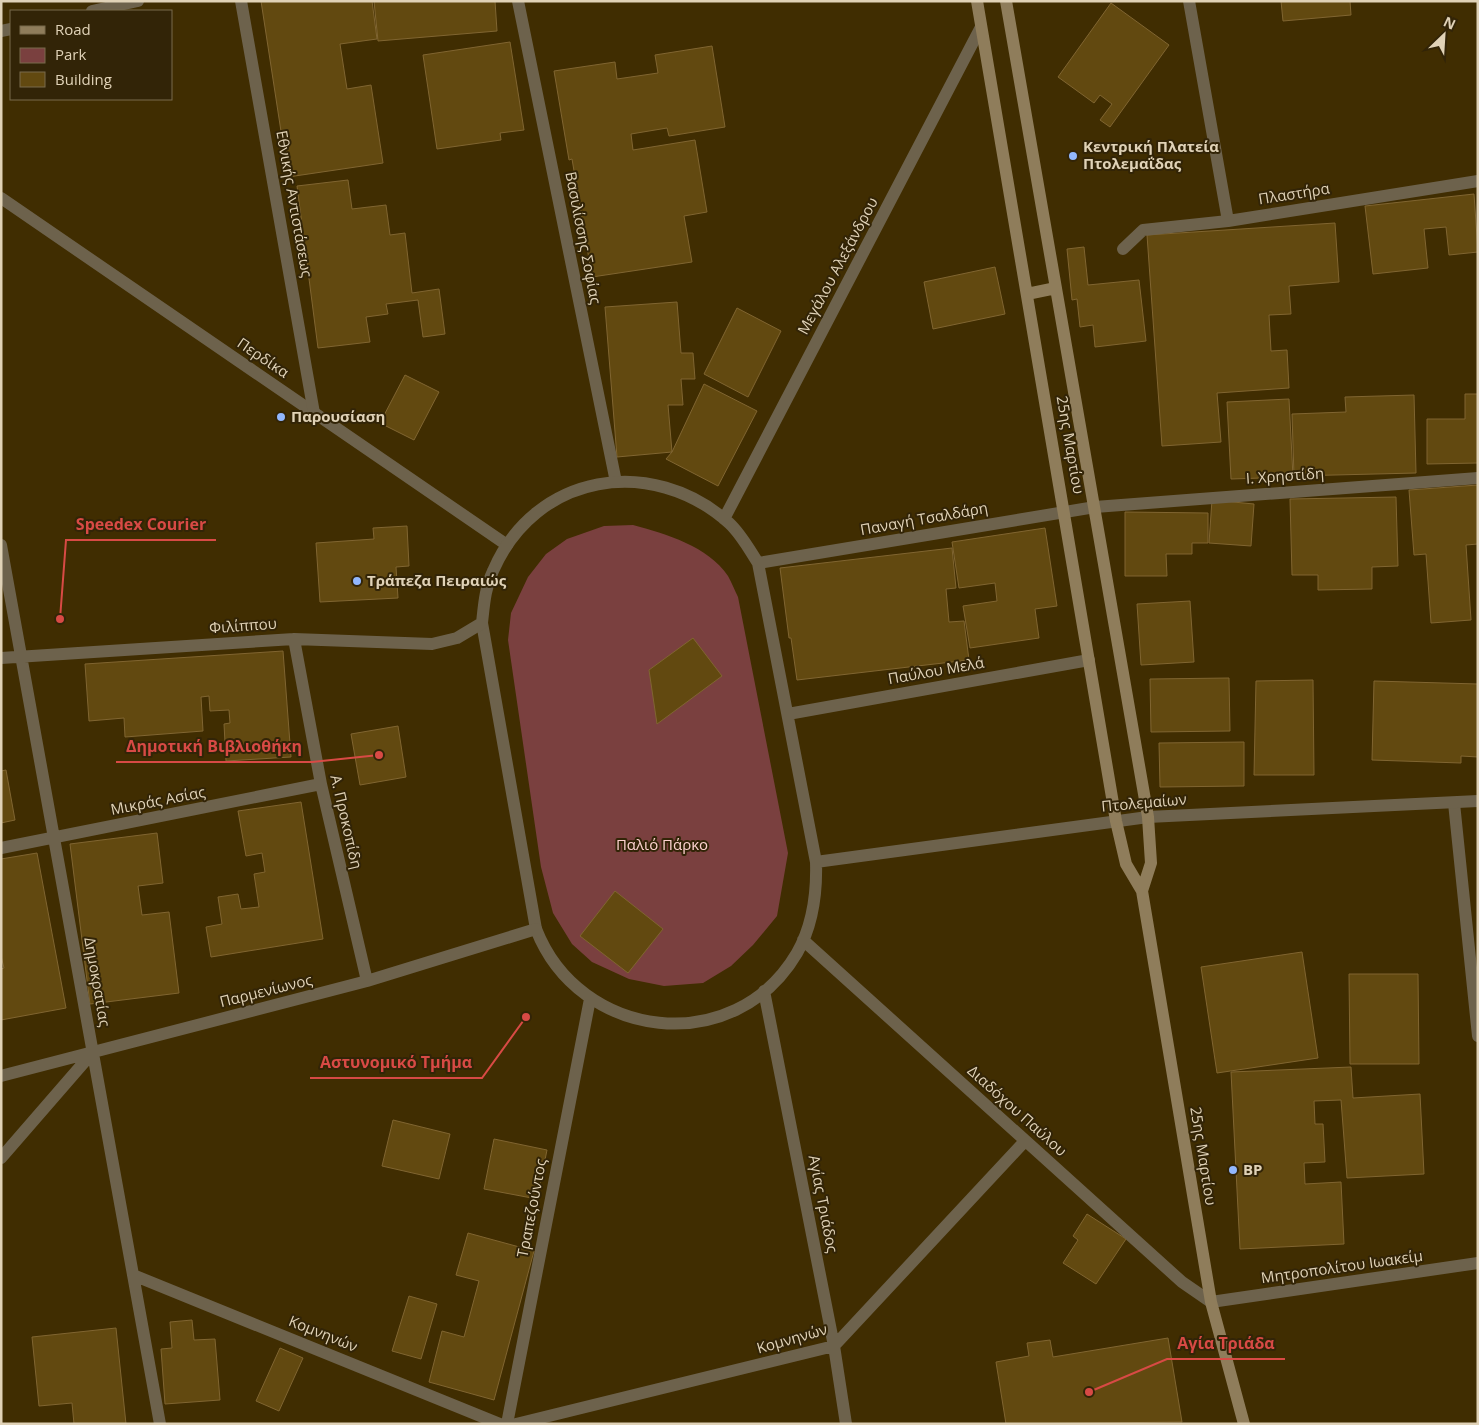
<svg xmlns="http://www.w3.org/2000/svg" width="1479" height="1425" font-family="'Open Sans',sans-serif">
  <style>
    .green { fill: #7a403f }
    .building { fill: #624910; stroke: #806531 }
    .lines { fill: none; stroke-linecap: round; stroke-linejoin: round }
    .service { stroke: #6d624c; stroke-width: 12 }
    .pedestrian { stroke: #6d624c; stroke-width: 12 }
    .minor { stroke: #6d624c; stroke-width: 12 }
    .tertiary { stroke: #6d624c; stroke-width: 12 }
    .secondary { stroke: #8f7d5b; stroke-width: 12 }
    .poi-dot { fill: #92b7fd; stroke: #322407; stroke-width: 2 }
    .labels { text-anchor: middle; stroke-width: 4; stroke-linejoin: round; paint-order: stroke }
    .poi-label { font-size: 15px; font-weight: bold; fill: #e0d2b7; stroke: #322407; text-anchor: start }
    .street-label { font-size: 15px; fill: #e0d2b7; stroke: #322407 }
    .park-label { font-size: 15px; fill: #fdd2cf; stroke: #322407 }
    .leader { fill: none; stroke: #d84a45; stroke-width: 2 }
    .callout-dot { fill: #d84a45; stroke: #322407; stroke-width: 2 }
    .callout-label { font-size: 16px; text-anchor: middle; font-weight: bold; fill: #d84a45; stroke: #322407; stroke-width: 4; stroke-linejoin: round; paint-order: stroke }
  </style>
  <rect width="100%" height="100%" fill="#402d01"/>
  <path class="green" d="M633 525C666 534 708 546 728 576 732 583 735 591 738 597L788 853 777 916 753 945 731 966 703 983 664 986 629 979 592 962 572 944 553 913 541 867 508 640 511 613 528 577 546 554 567 539 604 526Z"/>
  <path class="building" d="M261 1H372L377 39 340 44 347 89 371 85 383 163 288 177Z
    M374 1H495L497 31 378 41Z
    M1281 1H1350L1351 15 1283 21Z
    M1111 3 1169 45 1110 127 1100 120 1112 104 1100 95 1094 103 1058 77Z
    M510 42 524 130 500 133 501 140 437 149 423 55Z
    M712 46 725 127 669 136 667 128 631 134 633 150 695 140 707 212 684 216 692 262 592 277 572 159 569 160 554 71 615 62 617 79 658 73 655 55Z
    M348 180 352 209 386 205 390 235 405 233 412 293 439 289 445 334 423 337 418 300 386 304 388 314 366 317 370 342 318 348 297 186Z
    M1474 194 1478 252 1449 255 1446 227 1424 229 1428 268 1373 274 1365 206Z
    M1335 223 1339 282 1289 286 1291 314 1269 315 1271 351 1287 350 1289 388 1217 393 1221 442 1162 446 1147 235Z
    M1084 247 1088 285 1139 280 1146 341 1095 347 1093 325 1080 327 1077 299 1072 300 1067 249Z
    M995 267 1005 314 933 329 924 282Z
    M677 302 681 353H693L695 379H681L683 405H668L672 452 617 457 605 307Z
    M737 308 781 331 748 397 704 374Z
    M405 375 439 392 414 440 380 423Z
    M704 384 757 411 718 486 666 459 672 452Z
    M1465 394H1478V463L1427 464V419H1465Z
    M1414 395 1416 473 1294 476 1292 414 1346 412 1345 397Z
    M1289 399 1293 477 1231 479 1227 402Z
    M1478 485V544L1466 545 1471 620 1431 623 1426 554 1414 555 1409 490Z
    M1396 497 1398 566 1372 567V589L1318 590V575H1292L1290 499Z
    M1212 500 1254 504 1251 546 1209 543Z
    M1125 512 1208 513V543H1192V554H1166L1167 576H1125Z
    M407 526 409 566 396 567 398 598 320 602 316 543 374 539 373 528Z
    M1045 528 1057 606 1035 609 1039 638 970 648 963 606 997 601 995 583 959 588 952 542Z
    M952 548 956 588 946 589 949 622 964 621 969 660 797 680 791 638H789L780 568Z
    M1190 601 1194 662 1141 665 1137 604Z
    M693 638 722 676 657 724 649 670Z
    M283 651 291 757 226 761 224 724 230 723 229 710 210 711 209 696 201 697 203 731 125 737 124 718 89 721 85 664Z
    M1229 678 1230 731 1151 732 1150 679Z
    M1313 680 1314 775H1254L1256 681Z
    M1374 681 1478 684V757L1461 756V763L1372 760Z
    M398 726 406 777 360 785 351 734Z
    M1244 742V786L1160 787 1159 743Z
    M6 770 15 820 1 823V771Z
    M301 802 323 939 211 957 206 927 222 924 218 897 238 894 241 909 259 907 254 874 265 872 262 853 246 856 238 811Z
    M157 833 163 883 138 886 142 915 169 912 179 993 90 1004 70 844Z
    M37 853 66 1008 1 1020V969L4 968 1 956V859Z
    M615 891 663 929 628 973 580 936Z
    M1302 952 1318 1058 1217 1073 1201 967Z
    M1349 974H1418L1419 1064H1350Z
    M1351 1067 1353 1098 1420 1094 1424 1174 1347 1178 1341 1100 1314 1101 1315 1124H1323L1325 1162 1304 1163 1305 1184 1341 1182 1344 1244 1240 1249 1231 1072Z
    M393 1120 450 1134 439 1179 382 1166Z
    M494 1139 547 1150 537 1199 484 1189Z
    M1087 1214 1126 1239 1096 1284 1063 1263 1078 1240 1073 1236Z
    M468 1233 534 1251 494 1400 429 1382 442 1331 464 1337 479 1281 456 1275Z
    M409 1296 437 1304 421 1359 392 1351Z
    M192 1320 194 1340 215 1339 220 1400 165 1404 161 1349 172 1348 170 1322Z
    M116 1328 126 1424H74L72 1403 39 1406 32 1337Z
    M1168 1338 1182 1422 1006 1424 996 1362 1029 1356 1027 1343 1050 1340 1053 1357Z
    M280 1348 303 1358 279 1411 256 1401Z"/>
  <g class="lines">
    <path class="service" d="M1454 803 1478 1036"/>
    <path class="pedestrian" d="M518 1 616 482
      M1 198 507 545
      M482 623 536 929"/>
    <path class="minor" d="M241 1 314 413
      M1189 1 1228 221
      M1123 249 1143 230 1228 221 1478 181
      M724 519 981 27
      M1 545 160 1424
      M758 563 1095 507
      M294 639 321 784 367 981
      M1 658 294 639 432 644 457 638 482 623C484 605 485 588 493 571 535 473 652 454 729 523 741 534 749 549 758 563L816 862C817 894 813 925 797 953 734 1060 579 1040 536 929L367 981 1 1076
      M788 714 1089 660
      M1 848 321 784
      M816 862 1148 817 1478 801
      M803 940 1182 1282 1211 1302
      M764 991 834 1346 846 1424
      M1 1158 93 1052
      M133 1275 500 1424
      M507 1424 590 999
      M516 1424 834 1346 1025 1141"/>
    <path class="tertiary" d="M92 11 138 1
      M1 31 11 29
      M1095 507 1478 478
      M1211 1302 1478 1263"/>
    <path class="secondary" d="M977 1 1116 821 1126 864 1142 891 1211 1302 1244 1424
      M1006 1 1148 817 1151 863 1142 891
      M1027 294 1056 288"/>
  </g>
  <g class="poi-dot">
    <circle cx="1073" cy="156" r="5"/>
    <circle cx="281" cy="417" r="5"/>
    <circle cx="357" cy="581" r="5"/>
    <circle cx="1233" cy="1170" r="5"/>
  </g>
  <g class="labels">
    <g class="poi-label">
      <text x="1083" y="152">Κεντρική Πλατεία<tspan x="1083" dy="17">Πτολεμαΐδας</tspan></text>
      <text x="291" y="422">Παρουσίαση</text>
      <text x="367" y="586">Τράπεζα Πειραιώς</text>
      <text x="1243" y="1175">BP</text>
    </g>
    <g class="street-label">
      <text transform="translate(1294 194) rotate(-9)" y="5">Πλαστήρα</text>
      <text transform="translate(294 204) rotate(80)" y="5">Εθνικής Αντιστάσεως</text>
      <text transform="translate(583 238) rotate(79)" y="5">Βασιλίσσης Σοφίας</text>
      <text transform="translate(838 266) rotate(-62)" y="5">Μεγάλου Αλεξάνδρου</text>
      <text transform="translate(263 358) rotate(34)" y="5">Περδίκα</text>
      <text transform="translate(1070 445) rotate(80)" y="5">25ης Μαρτίου</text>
      <text transform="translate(1285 476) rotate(-4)" y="5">Ι. Χρηστίδη</text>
      <text transform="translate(924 519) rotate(-10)" y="5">Παναγή Τσαλδάρη</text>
      <text transform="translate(243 626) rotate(-4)" y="5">Φιλίππου</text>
      <text transform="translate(936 671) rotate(-10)" y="5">Παύλου Μελά</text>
      <text transform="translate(158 801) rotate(-11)" y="5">Μικράς Ασίας</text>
      <text transform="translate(1144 803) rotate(-5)" y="5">Πτολεμαίων</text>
      <text transform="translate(346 822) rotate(77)" y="5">Α. Προκοπίδη</text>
      <text transform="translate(97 982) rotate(80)" y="5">Δημοκρατίας</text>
      <text transform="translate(266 991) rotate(-14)" y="5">Παρμενίωνος</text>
      <text transform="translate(1017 1111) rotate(42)" y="5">Διαδόχου Παύλου</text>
      <text transform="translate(1203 1156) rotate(81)" y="5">25ης Μαρτίου</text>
      <text transform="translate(823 1204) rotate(79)" y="5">Αγίας Τριάδος</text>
      <text transform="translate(532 1208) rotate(-79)" y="5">Τραπεζούντος</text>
      <text transform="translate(1342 1267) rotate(-8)" y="5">Μητροπολίτου Ιωακείμ</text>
      <text transform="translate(323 1334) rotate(22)" y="5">Κομνηνών</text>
      <text transform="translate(792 1339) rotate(-16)" y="5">Κομνηνών</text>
    </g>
    <g class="park-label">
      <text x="662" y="850">Παλιό Πάρκο</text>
    </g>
  </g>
  <path class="leader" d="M60 619L66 540H216M379 755L312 762H116M526 1017L482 1078H310M1089 1392L1167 1359H1285"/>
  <g class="callout-dot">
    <circle cx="60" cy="619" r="5"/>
    <circle cx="379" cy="755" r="5"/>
    <circle cx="526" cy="1017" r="5"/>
    <circle cx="1089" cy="1392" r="5"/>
  </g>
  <g class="callout-label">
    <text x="141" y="530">Speedex Courier</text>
    <text x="214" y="752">Δημοτική Βιβλιοθήκη</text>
    <text x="396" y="1068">Αστυνομικό Τμήμα</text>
    <text x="1226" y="1349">Αγία Τριάδα</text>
  </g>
  <rect width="1479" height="1425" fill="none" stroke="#e0d2b7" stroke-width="5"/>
  <rect x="10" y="10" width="162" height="90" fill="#322407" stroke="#786a4d"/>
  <rect x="20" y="26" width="25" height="8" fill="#8f7d5b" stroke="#786a4d"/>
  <text x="55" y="35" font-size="15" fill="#e0d2b7">Road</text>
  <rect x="20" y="48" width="25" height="15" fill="#7a403f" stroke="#786a4d"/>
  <text x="55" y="60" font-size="15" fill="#e0d2b7">Park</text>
  <rect x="20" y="72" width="25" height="15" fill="#624910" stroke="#786a4d"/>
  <text x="55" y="85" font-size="15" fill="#e0d2b7">Building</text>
  <g transform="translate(1444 35) rotate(25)" stroke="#322407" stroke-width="4" paint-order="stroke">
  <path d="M0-4L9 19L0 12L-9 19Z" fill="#e0d2b7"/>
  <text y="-8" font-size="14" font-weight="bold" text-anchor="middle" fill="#e0d2b7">N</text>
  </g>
</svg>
